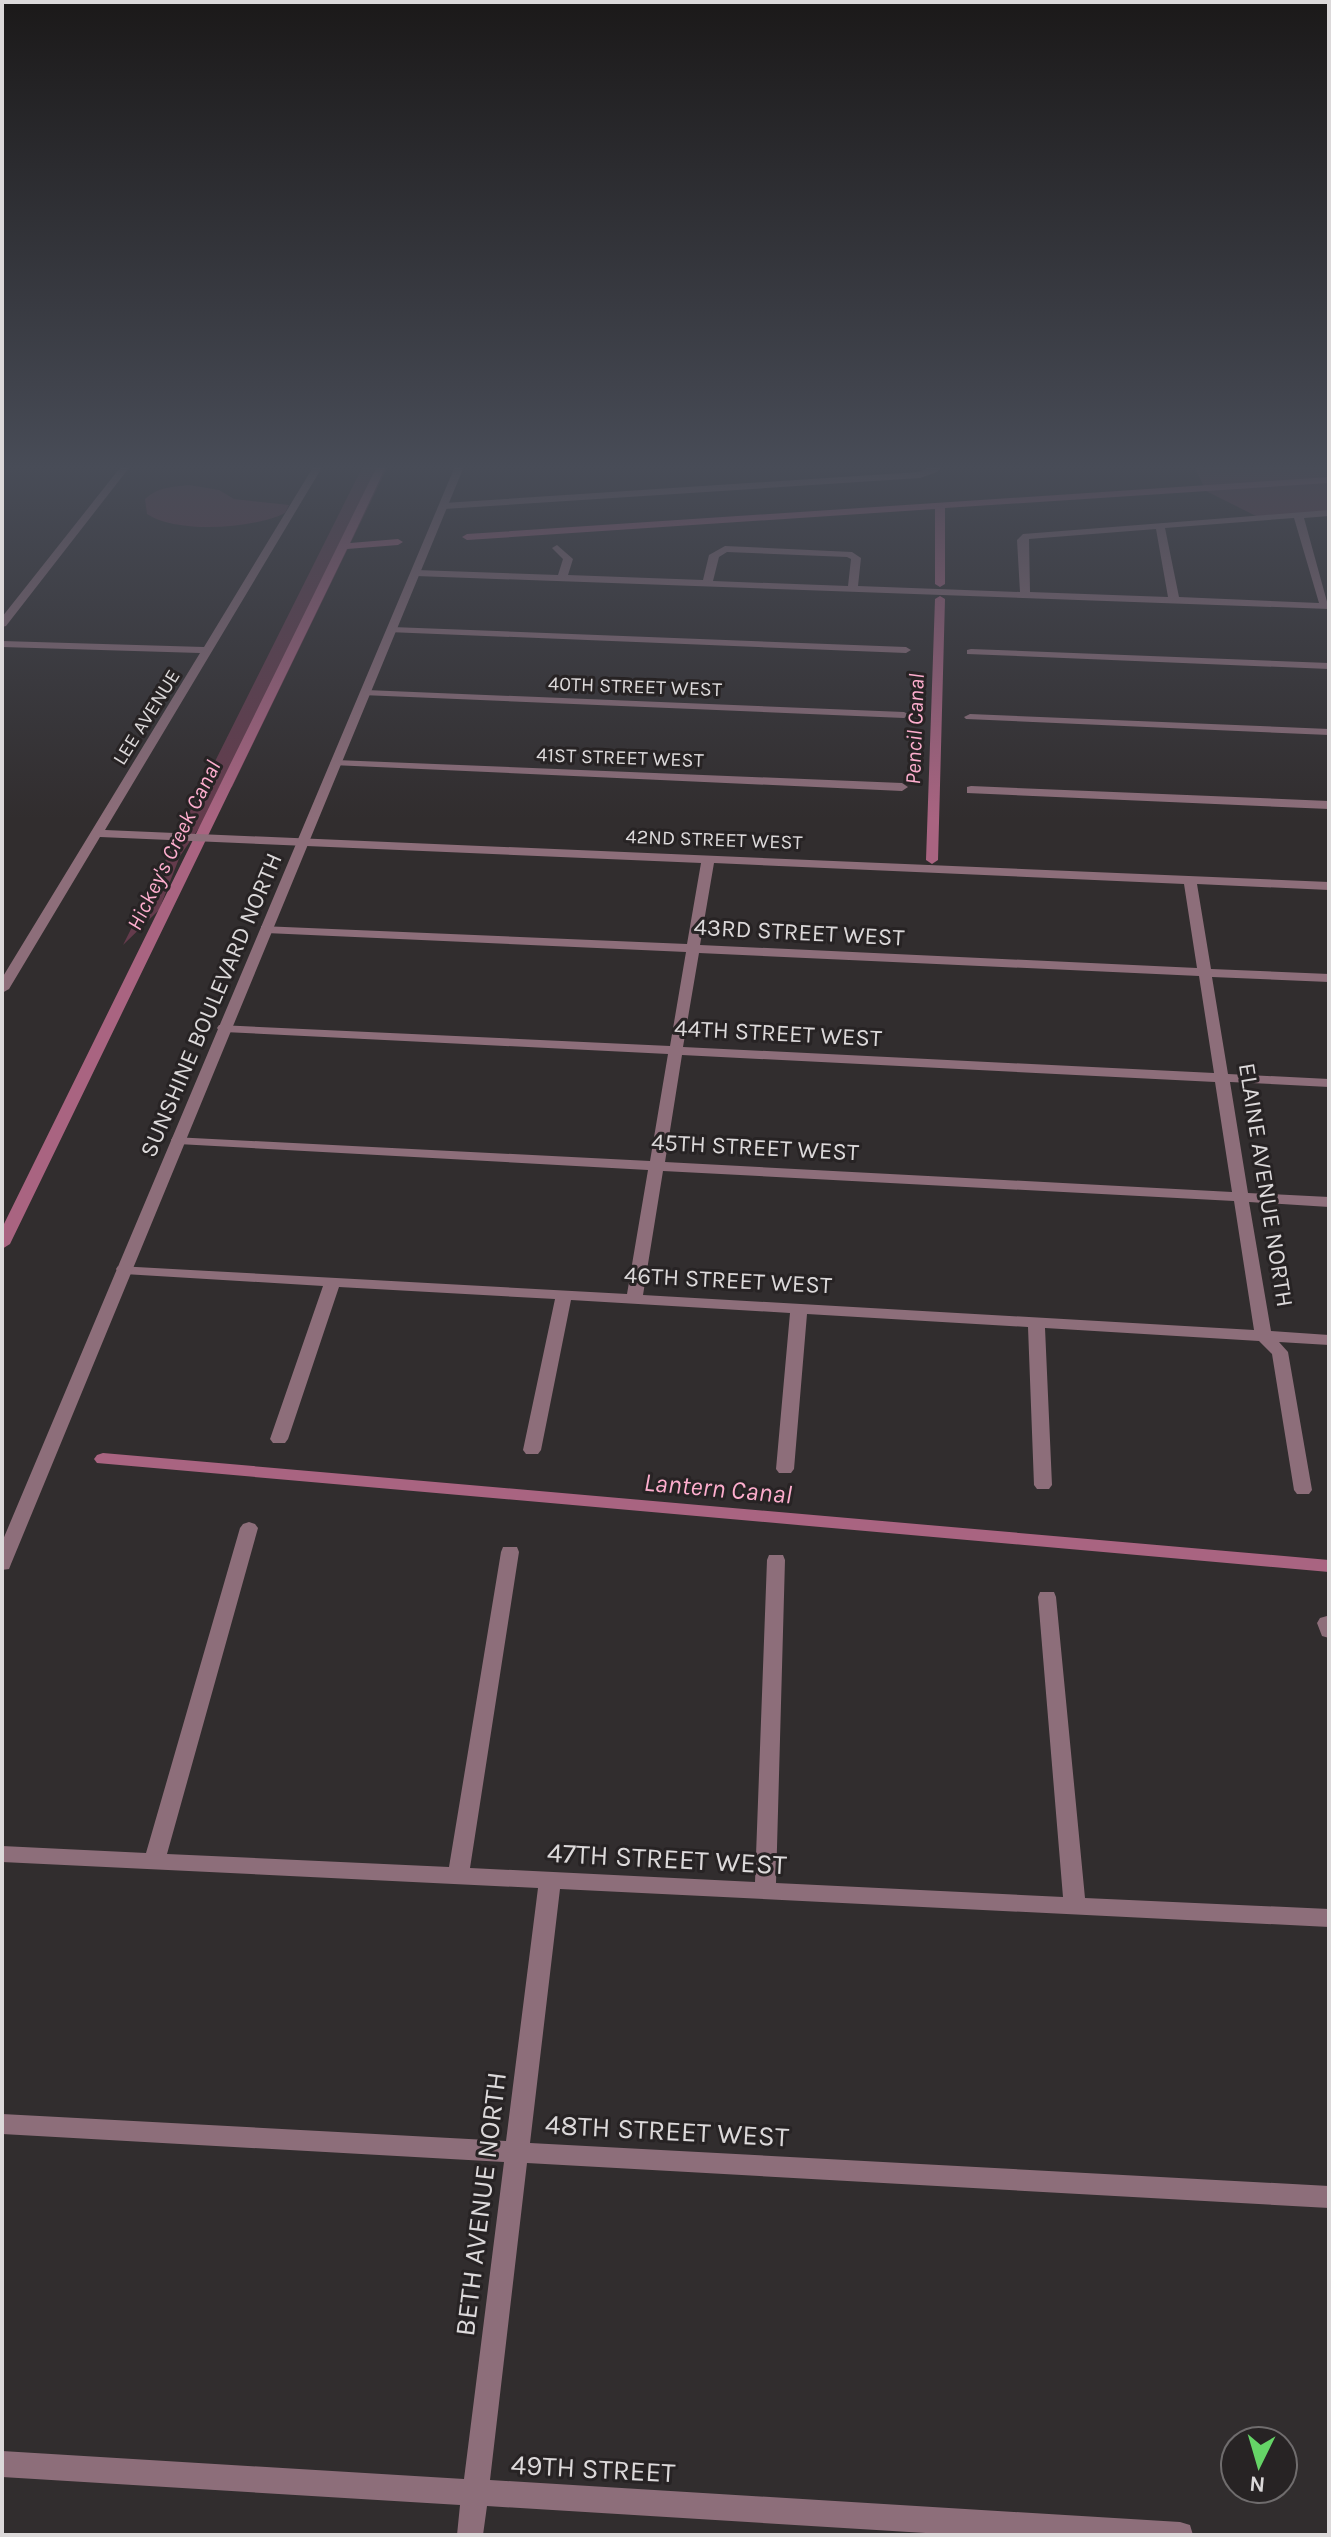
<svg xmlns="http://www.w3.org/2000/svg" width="1331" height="2537" font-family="Karla,sans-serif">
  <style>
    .green { fill: #643b4c }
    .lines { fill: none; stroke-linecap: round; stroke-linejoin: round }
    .canal { fill: #a96481; fill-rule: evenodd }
    .minor { fill: #8d6e7a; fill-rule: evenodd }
    .tertiary { fill: #8d6e7a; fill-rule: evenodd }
    .labels { text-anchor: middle; stroke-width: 6; stroke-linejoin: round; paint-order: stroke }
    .far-street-label { font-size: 20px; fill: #dcd9da; stroke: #272324 }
    .far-water-label { font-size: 22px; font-style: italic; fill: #feaece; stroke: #272324 }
    .street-label { font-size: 24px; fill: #dcd9da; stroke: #272324 }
    .water-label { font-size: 26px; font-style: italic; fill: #feaece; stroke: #272324 }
    .near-street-label { font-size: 28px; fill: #dcd9da; stroke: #272324 }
  </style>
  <rect width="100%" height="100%" fill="#312d2e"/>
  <path class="green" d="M364 464H389L232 787 224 791 180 856 159 910 123 945Z
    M1193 464H1329V512L1260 518 1206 491Z
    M189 485 219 490 234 499 289 505 285 513C253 529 177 534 147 514L145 499C158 487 172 487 189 485Z"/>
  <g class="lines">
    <path class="canal" d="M378 464H387L350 543 398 539 403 542 398 545 347 549 10 1244 2 1249V1228Z
      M1329 477V483L945 508V584L940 587 935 584V509L467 540 462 537 467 534Z
      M940 596 945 599 938 860 932 864 926 860 935 599Z
      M103 1453 1329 1560V1572L97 1463 94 1459 97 1455Z"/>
    <path class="minor" d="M123 464H132L6 626 2 627V617Z
      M315 464H324L105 830 1329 882V890L1197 884 1211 969 1329 974V982L1212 977 1228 1074 1329 1079V1087L1230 1082 1248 1193 1329 1197V1207L1249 1202 1271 1331 1329 1335V1345L1279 1342 1288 1352 1312 1490 1309 1494H1297L1294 1490 1272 1354 1259 1341 1045 1328 1052 1485 1049 1489H1037L1034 1485 1028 1327 807 1314 794 1469 791 1473H779L776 1469 790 1313 571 1300 541 1450 538 1454H526L523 1450 555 1299 339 1287 288 1439 285 1443H273L270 1439 323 1286 124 1274 118 1272 116 1269 118 1266 627 1294 648 1170 178 1144 171 1140 173 1137 650 1161 668 1054 224 1032 219 1031 217 1028 219 1025 670 1046 686 952 266 933 261 932V926L687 944 701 863 100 837 9 989 2 993V978L200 653 2 647V641L204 647ZM714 863 1184 884 1197 968 700 945ZM699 953 1199 976 1214 1073 683 1047ZM682 1055 1215 1082 1232 1192 665 1162ZM663 1171 1234 1201 1254 1330 643 1295Z
      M935 464H944L937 472 920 478 444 509 439 506 444 503 919 472Z
      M1329 510V516L1304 518 1329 609 416 576 411 573 416 570 558 575 563 559 552 548 557 545 573 559 568 575 703 580 709 555 725 546 852 552 861 558 858 586 1020 592 1017 540 1023 534ZM1294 518 1319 603 1179 597 1165 528ZM1156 529 1168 597 1030 592 1029 539ZM727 552 847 557 851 559 848 586 713 581 719 557Z
      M392 627 906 647 911 650 906 653 388 632 387 630Z
      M971 649 1329 663V669L967 654V650Z
      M366 690 904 712 910 715 904 718 362 695V691Z
      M970 714 1329 729V735L966 719 964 717Z
      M336 760 902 783 908 787 902 791 332 765 330 763Z
      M971 786 1329 801V809L967 793V787Z
      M249 1522 255 1524 258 1528 167 1854 449 1867 501 1552 503 1547H517L519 1552 470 1868 755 1882 767 1560 769 1555H783L785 1560 776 1883 1063 1897 1038 1597 1040 1592H1054L1056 1597 1085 1898 1329 1909V1927L560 1889 530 2143 1329 2186V2208L527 2163 490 2480 1180 2522 1190 2525 1193 2535H958L487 2506 483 2535H457L460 2505 2 2477V2451L464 2479 504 2162 2 2134V2114L506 2141 538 1888 2 1862V1846L146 1853 240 1528 243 1524Z
      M1327 1616 1329 1617V1638L1322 1636 1317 1623 1320 1618Z"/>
    <path class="tertiary" d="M456 464H465L11 1564 9 1569 2 1570V1542Z"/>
  </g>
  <linearGradient id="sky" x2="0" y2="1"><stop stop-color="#1b1919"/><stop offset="0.57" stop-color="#484c57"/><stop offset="1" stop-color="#484c57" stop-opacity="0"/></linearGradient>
  <rect width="1331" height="819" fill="url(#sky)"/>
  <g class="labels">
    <g class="far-street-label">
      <text transform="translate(635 686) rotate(2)" y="7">40TH STREET WEST</text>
      <text transform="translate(146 717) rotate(-58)" y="7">LEE AVENUE</text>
      <text transform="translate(620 757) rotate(2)" y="7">41ST STREET WEST</text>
      <text transform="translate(714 839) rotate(2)" y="7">42ND STREET WEST</text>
    </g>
    <g class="far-water-label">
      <text transform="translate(914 729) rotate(-88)" y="8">Pencil Canal</text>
      <text transform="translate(173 845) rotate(-64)" y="8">Hickey's Creek Canal</text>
    </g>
    <g class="street-label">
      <text transform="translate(799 932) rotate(3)" y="8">43RD STREET WEST</text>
      <text transform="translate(211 1005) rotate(-67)" y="8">SUNSHINE BOULEVARD NORTH</text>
      <text transform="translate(778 1033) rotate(3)" y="8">44TH STREET WEST</text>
      <text transform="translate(755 1147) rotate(3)" y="8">45TH STREET WEST</text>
      <text transform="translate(1266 1185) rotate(81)" y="8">ELAINE AVENUE NORTH</text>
      <text transform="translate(728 1280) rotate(3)" y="8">46TH STREET WEST</text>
    </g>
    <g class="water-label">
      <text transform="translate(718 1488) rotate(5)" y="9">Lantern Canal</text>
    </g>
    <g class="near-street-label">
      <text transform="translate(667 1858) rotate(3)" y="10">47TH STREET WEST</text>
      <text transform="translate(667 2130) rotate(3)" y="10">48TH STREET WEST</text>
      <text transform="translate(480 2204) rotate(-83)" y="10">BETH AVENUE NORTH</text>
      <text transform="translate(593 2468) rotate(3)" y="10">49TH STREET</text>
    </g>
  </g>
  <rect width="1331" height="2537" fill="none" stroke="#dcd9da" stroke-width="8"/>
  <g transform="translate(1259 2465) rotate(185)"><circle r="38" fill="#272324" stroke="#6f6c6d" stroke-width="2"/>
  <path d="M0-6L14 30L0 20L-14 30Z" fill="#65d467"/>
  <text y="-12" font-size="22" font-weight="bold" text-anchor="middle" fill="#dcd9da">N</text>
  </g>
</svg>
